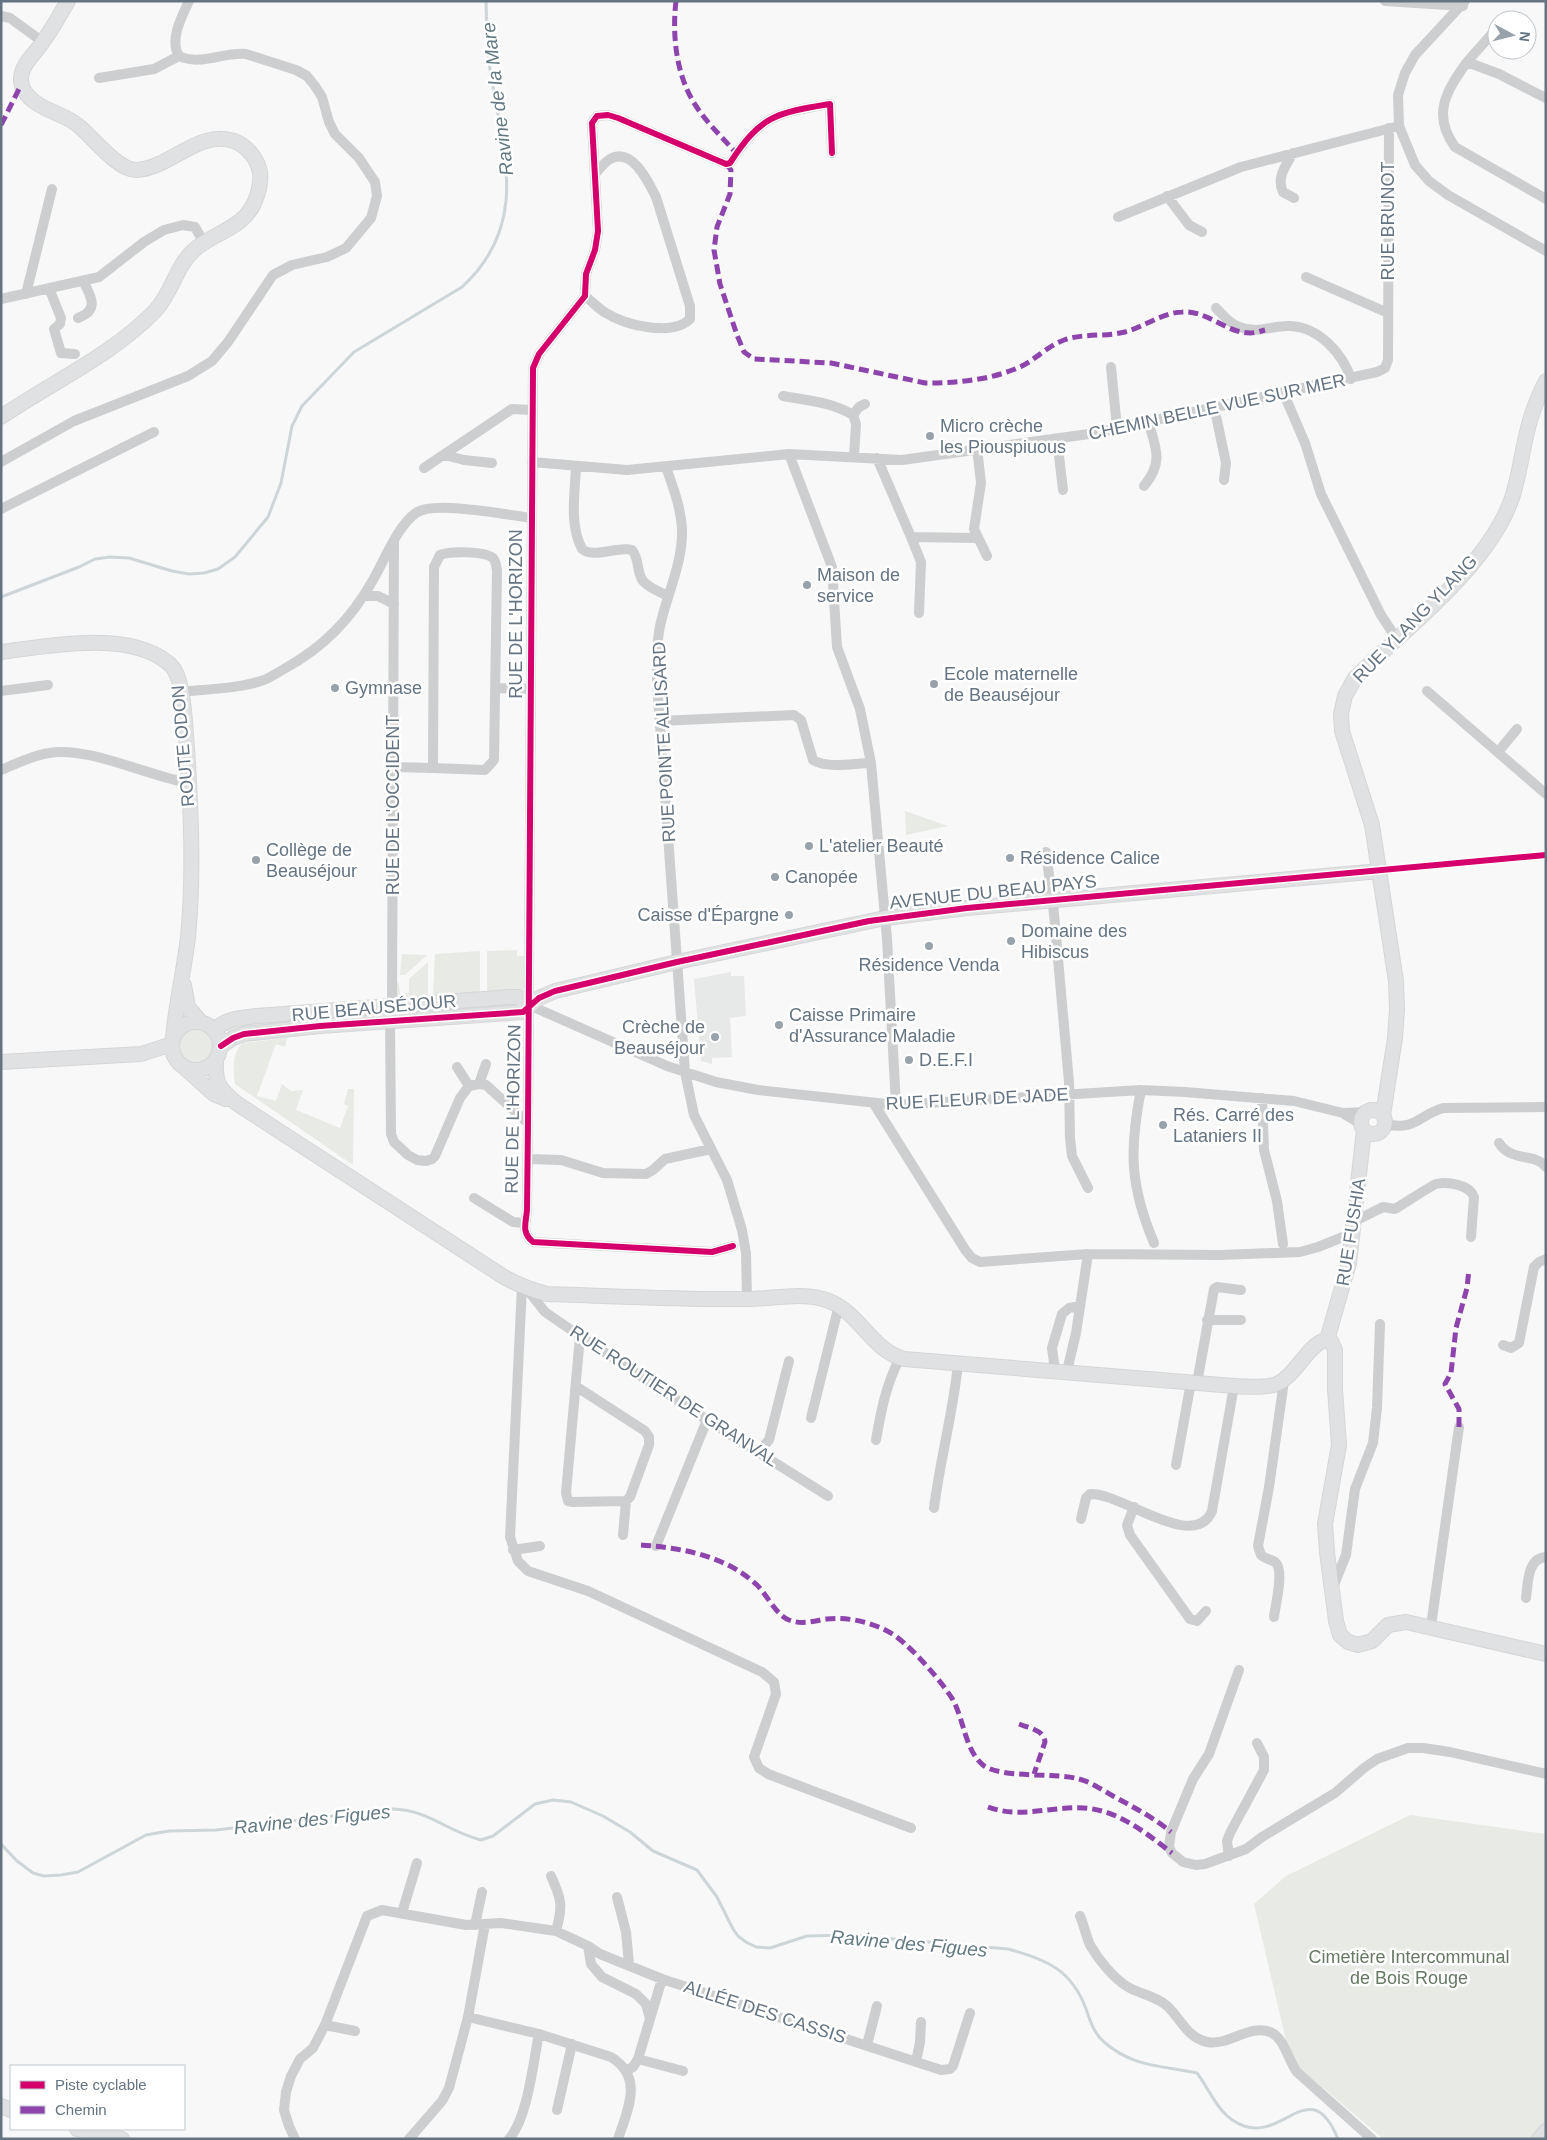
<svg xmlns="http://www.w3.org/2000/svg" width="1547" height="2140" font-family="Helvetica,sans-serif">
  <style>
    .built { fill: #e7e8e8 }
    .green { fill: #e7eae5 }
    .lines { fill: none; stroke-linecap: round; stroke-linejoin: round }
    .stream { stroke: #cdd5d8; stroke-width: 3 }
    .secondary-casing { stroke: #d5d6d7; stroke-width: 16 }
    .street { stroke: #cdcecf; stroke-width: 10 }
    .secondary { stroke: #e0e1e2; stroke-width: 14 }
    .quiet { stroke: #8e44ad; stroke-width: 5; stroke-dasharray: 10 5; stroke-linecap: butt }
    .cycleway-casing { stroke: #fff; stroke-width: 9 }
    .cycleway { stroke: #d6006c; stroke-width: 6 }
    .poi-dot { fill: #98a2ab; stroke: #fff; stroke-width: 2 }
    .labels { text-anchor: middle; stroke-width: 5; stroke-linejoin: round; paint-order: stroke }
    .street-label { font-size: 18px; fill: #647482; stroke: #fff }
    .poi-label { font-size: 18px; fill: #647482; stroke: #fff; text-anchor: start }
    .park-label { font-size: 18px; fill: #667a63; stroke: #fff }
    .water-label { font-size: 19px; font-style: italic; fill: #637a83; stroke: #fff }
  </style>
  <rect width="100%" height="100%" fill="#f8f8f8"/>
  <path class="built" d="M731 972V976H744L746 1016 730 1018 732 1057 712 1058V1064L701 1061 694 979Z"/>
  <path class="green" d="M905 811 948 826 906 835Z
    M517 950V956H524V988L523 992 487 993V951Z
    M480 951V990L476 995 436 997 433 994 435 954Z
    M402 954 427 955 405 975H400Z
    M428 962V997L400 1000 396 996V981L399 984 400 994 409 993V979Z
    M473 1006V1010L323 1020V1017Z
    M296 1019V1022L230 1032 225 1030 228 1025Z
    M177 1046a19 19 0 1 1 38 0a19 19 0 1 1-38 0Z
    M287 1038 285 1047 276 1044 257 1096 276 1101 282 1084 291 1091 303 1090 296 1110 340 1128 348 1106 344 1104 348 1089H354L353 1165 235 1084C233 1070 232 1054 242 1043Z
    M1410 1815 1546 1834V2121L1530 2139H1385L1381 2137 1302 2070 1293 2058 1287 2045 1254 1904 1286 1876Z"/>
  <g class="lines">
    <path class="stream" d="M1 597 79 567 95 559 110 557 129 558 172 571 189 574 204 573 218 569 235 557 268 517 281 483 292 426 302 406 354 352 462 287C534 221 500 144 489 62 487 42 486 21 486 1
      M1 1844 17 1861 33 1873 44 1876 61 1875 78 1872 146 1835 169 1831 216 1830 393 1809C429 1810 448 1832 481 1840L493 1836 535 1804 553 1800 571 1802 603 1816 630 1832 653 1851 697 1870 717 1897 733 1929 738 1936 746 1942 756 1947 770 1948 807 1936 848 1935 1008 1949C1046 1959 1072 1970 1086 2009 1090 2020 1094 2034 1104 2042 1134 2068 1161 2065 1197 2073 1212 2093 1218 2116 1244 2126 1285 2140 1311 2073 1338 2139"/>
    <g class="secondary-casing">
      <path id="secondary" d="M1 417C52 382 111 356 155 311 172 293 176 266 194 250 214 232 244 229 255 201 259 192 261 182 260 172 257 158 247 146 234 141 199 129 170 168 137 170 119 171 94 139 80 127 66 114 45 112 31 99 25 93 21 88 21 79 21 64 37 52 44 40 53 28 60 14 68 1
        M1 652C48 646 127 630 167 662 173 666 177 674 179 681 185 702 185 726 187 748 191 810 194 875 188 937 184 971 176 1004 173 1038
        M184 985 188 1007 201 1022
        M172 1046a24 24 0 1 1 48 0a24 24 0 1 1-48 0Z
        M215 1030C226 1018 241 1018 257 1016L511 997H518L529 1005
        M221 1046 233 1038 244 1034 320 1026 523 1012 539 998 555 991 677 962 885 918 967 908 1380 871
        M216 1061C215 1084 219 1088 236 1103L504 1277C518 1285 531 1290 547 1294 613 1296 681 1300 748 1299 772 1299 800 1292 823 1299 858 1308 870 1350 904 1359L1234 1386C1247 1387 1261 1388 1274 1385 1295 1379 1309 1341 1327 1340
        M1 1062 141 1054 172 1044
        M186 1069 214 1094 226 1099
        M1361 1122a12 12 0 1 1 24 0a12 12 0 1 1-24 0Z
        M1383 1115 1395 1038 1397 1009 1396 981 1372 825 1342 731 1341 714 1345 696 1355 678C1406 628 1488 567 1512 498 1522 468 1523 435 1535 406 1538 397 1542 389 1546 381
        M1327 1340 1331 1341 1335 1350V1389L1339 1445 1325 1524 1327 1552 1336 1621 1340 1635 1348 1642 1358 1645 1372 1641 1388 1625 1406 1622 1546 1654
        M1327 1340 1349 1263 1364 1130
        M1 2106 11 2110
        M77 2129 122 2139
        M1539 2139 1546 2131"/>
    </g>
    <path class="street" d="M1385 1 1463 6
      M1465 1 1415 55 1405 73 1398 95 1399 126 1415 165 1429 181 1448 195 1546 251
      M1 16 10 18 43 42
      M1467 62 1497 28
      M99 78 154 69 179 56
      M1546 98 1499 74 1467 62C1447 90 1431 114 1455 147L1546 199
      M1293 153C1286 165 1276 178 1283 192L1294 198
      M1167 196 1189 225 1202 232
      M1118 217 1241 167 1395 127
      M1306 277 1388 313
      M49 288 61 318 60 324 54 329 61 353 75 354
      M26 294 52 189
      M585 296C592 301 598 309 606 313 625 325 672 337 690 319V306L656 197C648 181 632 147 610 159 605 162 600 168 596 173
      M1 299 99 277 144 242 164 230 183 225 195 227 204 243
      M1216 308C1222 314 1229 323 1237 326 1257 335 1272 325 1290 326 1319 327 1343 354 1351 379
      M78 318C100 310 91 296 83 281
      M1111 367 1117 428
      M1283 392 1305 443 1321 494 1381 615 1396 638
      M783 396C805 400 833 402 853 415L856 424 854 456
      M1214 406 1226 463 1224 480
      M853 415 859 407 865 404
      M1057 439 1063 490
      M977 448 981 483 974 529 987 556
      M789 454 832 567 837 647 860 709 871 763 887 939 896 1105
      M445 455 464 460 492 463
      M877 458 911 537 977 538
      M1 462 74 421 188 376 212 361 228 342 273 275 292 265 327 257 346 248 371 218 377 196 375 182 359 158 335 134 329 122 322 97 315 86 307 76 296 70 246 54C222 52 201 66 179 56 169 40 182 16 189 1
      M532 462 627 470 789 454 902 460 1096 433 1377 372 1385 368 1388 360 1389 128
      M576 466C575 494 569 524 582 549 594 559 617 546 632 550 640 559 636 572 643 581 649 588 660 592 668 596
      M666 467C673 487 681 508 682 529 683 563 667 594 660 626 656 645 657 664 657 683L685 1072 694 1115 727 1180 742 1230 746 1253 747 1299
      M424 468 509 411 512 409 533 410
      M1144 486C1164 462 1156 448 1148 421
      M1 509 154 432
      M911 537 921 562 919 613
      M364 596H378L394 604
      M495 688 531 689
      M1 691 48 685
      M1427 691 1546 794
      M181 692C208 689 238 689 264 680 271 677 277 673 284 669 324 647 351 619 373 580 384 561 398 525 416 513 433 500 508 515 531 518
      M660 721 794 715 801 720 813 760C828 769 854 763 871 763
      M1498 752 1517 729
      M394 767 433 768 434 567 440 555C450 551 485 551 493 558 496 561 496 566 497 570L494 760 485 770 433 768
      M1 770C16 764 33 755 49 753 88 746 148 776 189 783
      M1046 852 1054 914 1069 1082 1070 1138 1072 1156 1088 1188
      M529 1005 667 1066 716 1082 758 1090 896 1105 1141 1090 1185 1092 1294 1101 1343 1113 1367 1112
      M392 1006 394 542
      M390 1021 391 1134 394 1142 408 1155 417 1160 426 1161 432 1159 435 1156 460 1098 469 1086 479 1084 486 1085 528 1123
      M457 1067 469 1086
      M479 1084 486 1064
      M1141 1090C1129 1150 1130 1186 1154 1243
      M1262 1098 1264 1150 1277 1201 1283 1244
      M874 1104 966 1251 972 1258 980 1262 1088 1254 1220 1255 1300 1252 1318 1247 1353 1233
      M1344 1114 1361 1124
      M1384 1124C1417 1131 1417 1116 1443 1108L1546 1107
      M1499 1143C1512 1163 1535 1152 1546 1167
      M528 1159 561 1160 603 1173 646 1174 653 1170 665 1159 711 1149
      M474 1198 513 1222 524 1223
      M1355 1221 1383 1207 1395 1209C1402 1205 1432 1185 1436 1184 1448 1181 1470 1185 1474 1197L1471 1237
      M733 1246 712 1252 533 1242C521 1232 526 1223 527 1210L528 1123 533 368 539 354 585 296 586 274 595 250 598 231 592 123 597 116 608 115 618 118 726 164 730 163C761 115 776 113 830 104L832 153
      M522 1286 510 1537 518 1561 528 1571 588 1591 762 1672 774 1682 776 1694 754 1757 759 1768 768 1774 911 1828
      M526 1288 545 1312 580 1336 707 1420 828 1496
      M1207 1320H1241
      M580 1336 566 1493 568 1501 573 1502 626 1501
      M1503 1345 1511 1348 1519 1343 1534 1267 1539 1262 1546 1259
      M1055 1370 1052 1348 1062 1314 1069 1308 1080 1306
      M1067 1371 1076 1333 1088 1254
      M1197 1383 1214 1289 1217 1287 1241 1290
      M577 1387 645 1431 649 1437V1445L630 1497 626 1501 623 1535
      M811 1418 839 1305
      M876 1440C881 1411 886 1384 900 1358
      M758 1452 769 1440 789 1361
      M1176 1465 1191 1382
      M1134 1507 1127 1525 1130 1535 1190 1619 1197 1621 1206 1611
      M934 1508C940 1460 953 1413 958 1364
      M1081 1519 1086 1498 1090 1494C1121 1492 1194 1553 1212 1511L1234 1386
      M656 1546 707 1420
      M513 1550 540 1546
      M1333 1587 1346 1555 1355 1489 1373 1443 1377 1408 1380 1324
      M1526 1598C1528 1584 1527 1558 1546 1557
      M1274 1617C1275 1606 1285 1570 1275 1562 1271 1559 1265 1559 1261 1555L1258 1546 1269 1487 1284 1381
      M1431 1626 1459 1427
      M1239 1670 1209 1754 1193 1779 1171 1832 1169 1847 1172 1853 1183 1862 1196 1865 1205 1864 1246 1849 1262 1837 1335 1793 1364 1768 1377 1759 1408 1748H1423L1450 1752 1546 1774
      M1229 1856 1227 1841 1230 1833 1264 1770V1757L1257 1743
      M551 1876C562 1900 563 1906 556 1931
      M617 1897 626 1932 629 1964
      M402 1913 417 1863
      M1080 1916C1084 1925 1086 1936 1090 1945 1098 1959 1114 1979 1128 1987 1140 1994 1155 1996 1166 2005 1180 2017 1187 2038 1207 2042 1229 2046 1249 2024 1270 2032 1284 2037 1288 2060 1297 2072L1372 2139
      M475 1925 482 1892
      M588 1946 591 1964 602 1977 636 1994 646 2004 650 2019
      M468 2017 539 2034 611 2057C644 2077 628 2109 618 2139
      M325 2025 355 2031
      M867 2045 877 2006
      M638 2059 683 2071
      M916 2062 920 2042 921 2022
      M627 2070 633 2067 638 2059 662 1979
      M557 2110 572 2044
      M295 2139 289 2126 284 2110 286 2092 291 2076 300 2059 313 2048 325 2025 367 1916 382 1910 466 1925 501 1923 556 1931 588 1946 600 1954 662 1979 941 2070 950 2069 953 2066 970 2013
      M409 2139 442 2101 449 2088 468 2017 485 1924
      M509 2139C528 2118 533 2062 539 2034"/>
    <use href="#secondary" class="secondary"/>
    <path class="quiet" d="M676 1C672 35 676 76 696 106 707 123 723 138 736 153
      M1 125 21 85
      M726 164 731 170 730 194 717 227 714 250 720 284 737 335 744 352 754 359 831 363 925 383C958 383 992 380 1022 366 1037 358 1048 346 1064 340 1084 333 1105 337 1125 332 1144 327 1161 313 1182 312 1207 310 1226 333 1250 333 1255 333 1261 331 1265 330
      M1459 1427V1409L1445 1384 1451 1373 1456 1328 1467 1288 1469 1269
      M641 1545C683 1548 726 1556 757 1585 767 1595 777 1616 789 1620 802 1625 814 1621 827 1619 849 1616 880 1624 898 1638 914 1650 943 1683 953 1700 964 1720 965 1750 983 1765 1001 1779 1054 1772 1079 1779 1091 1782 1102 1790 1113 1796 1133 1807 1153 1817 1171 1832
      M1019 1724C1029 1728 1044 1730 1045 1742L1034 1774
      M988 1807C1020 1819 1051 1806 1084 1808 1118 1810 1146 1833 1172 1853"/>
    <g class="cycleway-casing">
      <path id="cycleway" d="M221 1046 233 1038 244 1034 320 1026 523 1012 539 998 555 991 677 962 869 921 967 908 1546 855
        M733 1246 712 1252 533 1242C521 1232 526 1223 527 1210L528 1123 533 368 539 354 585 296 586 274 595 250 598 231 592 123 597 116 608 115 618 118 726 164 730 163C761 115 776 113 830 104L832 153"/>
    </g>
    <use href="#cycleway" class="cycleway"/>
  </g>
  <g class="poi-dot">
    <circle cx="930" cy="436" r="5"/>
    <circle cx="807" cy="585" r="5"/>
    <circle cx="934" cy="684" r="5"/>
    <circle cx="335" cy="688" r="5"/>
    <circle cx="809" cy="846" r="5"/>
    <circle cx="1010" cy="858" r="5"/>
    <circle cx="256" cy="860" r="5"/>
    <circle cx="775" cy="877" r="5"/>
    <circle cx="789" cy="915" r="5"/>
    <circle cx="1011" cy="941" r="5"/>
    <circle cx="929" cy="946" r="5"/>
    <circle cx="779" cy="1025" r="5"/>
    <circle cx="715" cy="1037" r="5"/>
    <circle cx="909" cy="1060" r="5"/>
    <circle cx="1163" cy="1125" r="5"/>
  </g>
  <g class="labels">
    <g class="street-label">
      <text transform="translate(1388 221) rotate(-90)" y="6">RUE BRUNOT</text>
      <text transform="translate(1217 407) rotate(-12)" y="6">CHEMIN BELLE VUE SUR MER</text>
      <text transform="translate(516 614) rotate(-90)" y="6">RUE DE L'HORIZON</text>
      <text transform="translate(1415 619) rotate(-46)" y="6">RUE YLANG YLANG</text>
      <text transform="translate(664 742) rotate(-93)" y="6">RUE POINTE ALLISARD</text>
      <text transform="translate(183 746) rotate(-95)" y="6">ROUTE ODON</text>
      <text transform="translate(393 805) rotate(-90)" y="6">RUE DE L'OCCIDENT</text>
      <text transform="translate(993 892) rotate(-6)" y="6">AVENUE DU BEAU PAYS</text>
      <text transform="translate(374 1008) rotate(-5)" y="6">RUE BEAUSÉJOUR</text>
      <text transform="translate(977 1099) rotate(-3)" y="6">RUE FLEUR DE JADE</text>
      <text transform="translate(513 1109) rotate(-89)" y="6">RUE DE L'HORIZON</text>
      <text transform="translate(1351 1232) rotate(-81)" y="6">RUE FUSHIA</text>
      <text transform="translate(674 1396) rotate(33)" y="6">RUE ROUTIER DE GRANVAL</text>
      <text transform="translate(765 2012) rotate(18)" y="6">ALLÉE DES CASSIS</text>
    </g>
    <g class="poi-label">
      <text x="940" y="432">Micro crèche<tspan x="940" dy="21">les Piouspiuous</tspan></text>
      <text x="817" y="581">Maison de<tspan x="817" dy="21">service</tspan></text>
      <text x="944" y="680">Ecole maternelle<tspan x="944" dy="21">de Beauséjour</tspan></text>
      <text x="345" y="694">Gymnase</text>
      <text x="819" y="852">L'atelier Beauté</text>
      <text x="266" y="856">Collège de<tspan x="266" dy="21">Beauséjour</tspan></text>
      <text x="1020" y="864">Résidence Calice</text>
      <text x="785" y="883">Canopée</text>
      <text x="779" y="921" text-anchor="end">Caisse d'Épargne</text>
      <text x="1021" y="937">Domaine des<tspan x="1021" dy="21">Hibiscus</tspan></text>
      <text x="929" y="971" text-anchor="middle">Résidence Venda</text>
      <text x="789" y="1021">Caisse Primaire<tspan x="789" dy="21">d'Assurance Maladie</tspan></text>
      <text x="705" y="1033" text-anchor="end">Crèche de<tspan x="705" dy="21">Beauséjour</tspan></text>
      <text x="919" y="1066">D.E.F.I</text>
      <text x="1173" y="1121">Rés. Carré des<tspan x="1173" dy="21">Lataniers II</tspan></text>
    </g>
    <g class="park-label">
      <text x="1409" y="1963">Cimetière Intercommunal<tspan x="1409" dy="21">de Bois Rouge</tspan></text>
    </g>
    <g class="water-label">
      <text transform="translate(497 99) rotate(-97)" y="7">Ravine de la Mare</text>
      <text transform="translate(312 1819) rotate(-6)" y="7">Ravine des Figues</text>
      <text transform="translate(909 1943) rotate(5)" y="7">Ravine des Figues</text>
    </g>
  </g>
  <rect width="1547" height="2140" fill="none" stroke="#647482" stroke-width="5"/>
  <rect x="10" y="2065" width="175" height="65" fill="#ffffff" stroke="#c1c7cd"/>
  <rect x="20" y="2081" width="25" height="8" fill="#d6006c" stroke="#c1c7cd"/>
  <text x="55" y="2090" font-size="15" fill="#647482">Piste cyclable</text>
  <rect x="20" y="2106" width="25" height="8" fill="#8e44ad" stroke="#c1c7cd"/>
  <text x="55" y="2115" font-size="15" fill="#647482">Chemin</text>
  <g transform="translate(1512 35) rotate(97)"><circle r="24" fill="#ffffff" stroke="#c1c7cd"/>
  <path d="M0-4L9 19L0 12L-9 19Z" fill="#98a2ab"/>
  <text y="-8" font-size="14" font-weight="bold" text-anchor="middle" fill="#647482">N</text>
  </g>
</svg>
